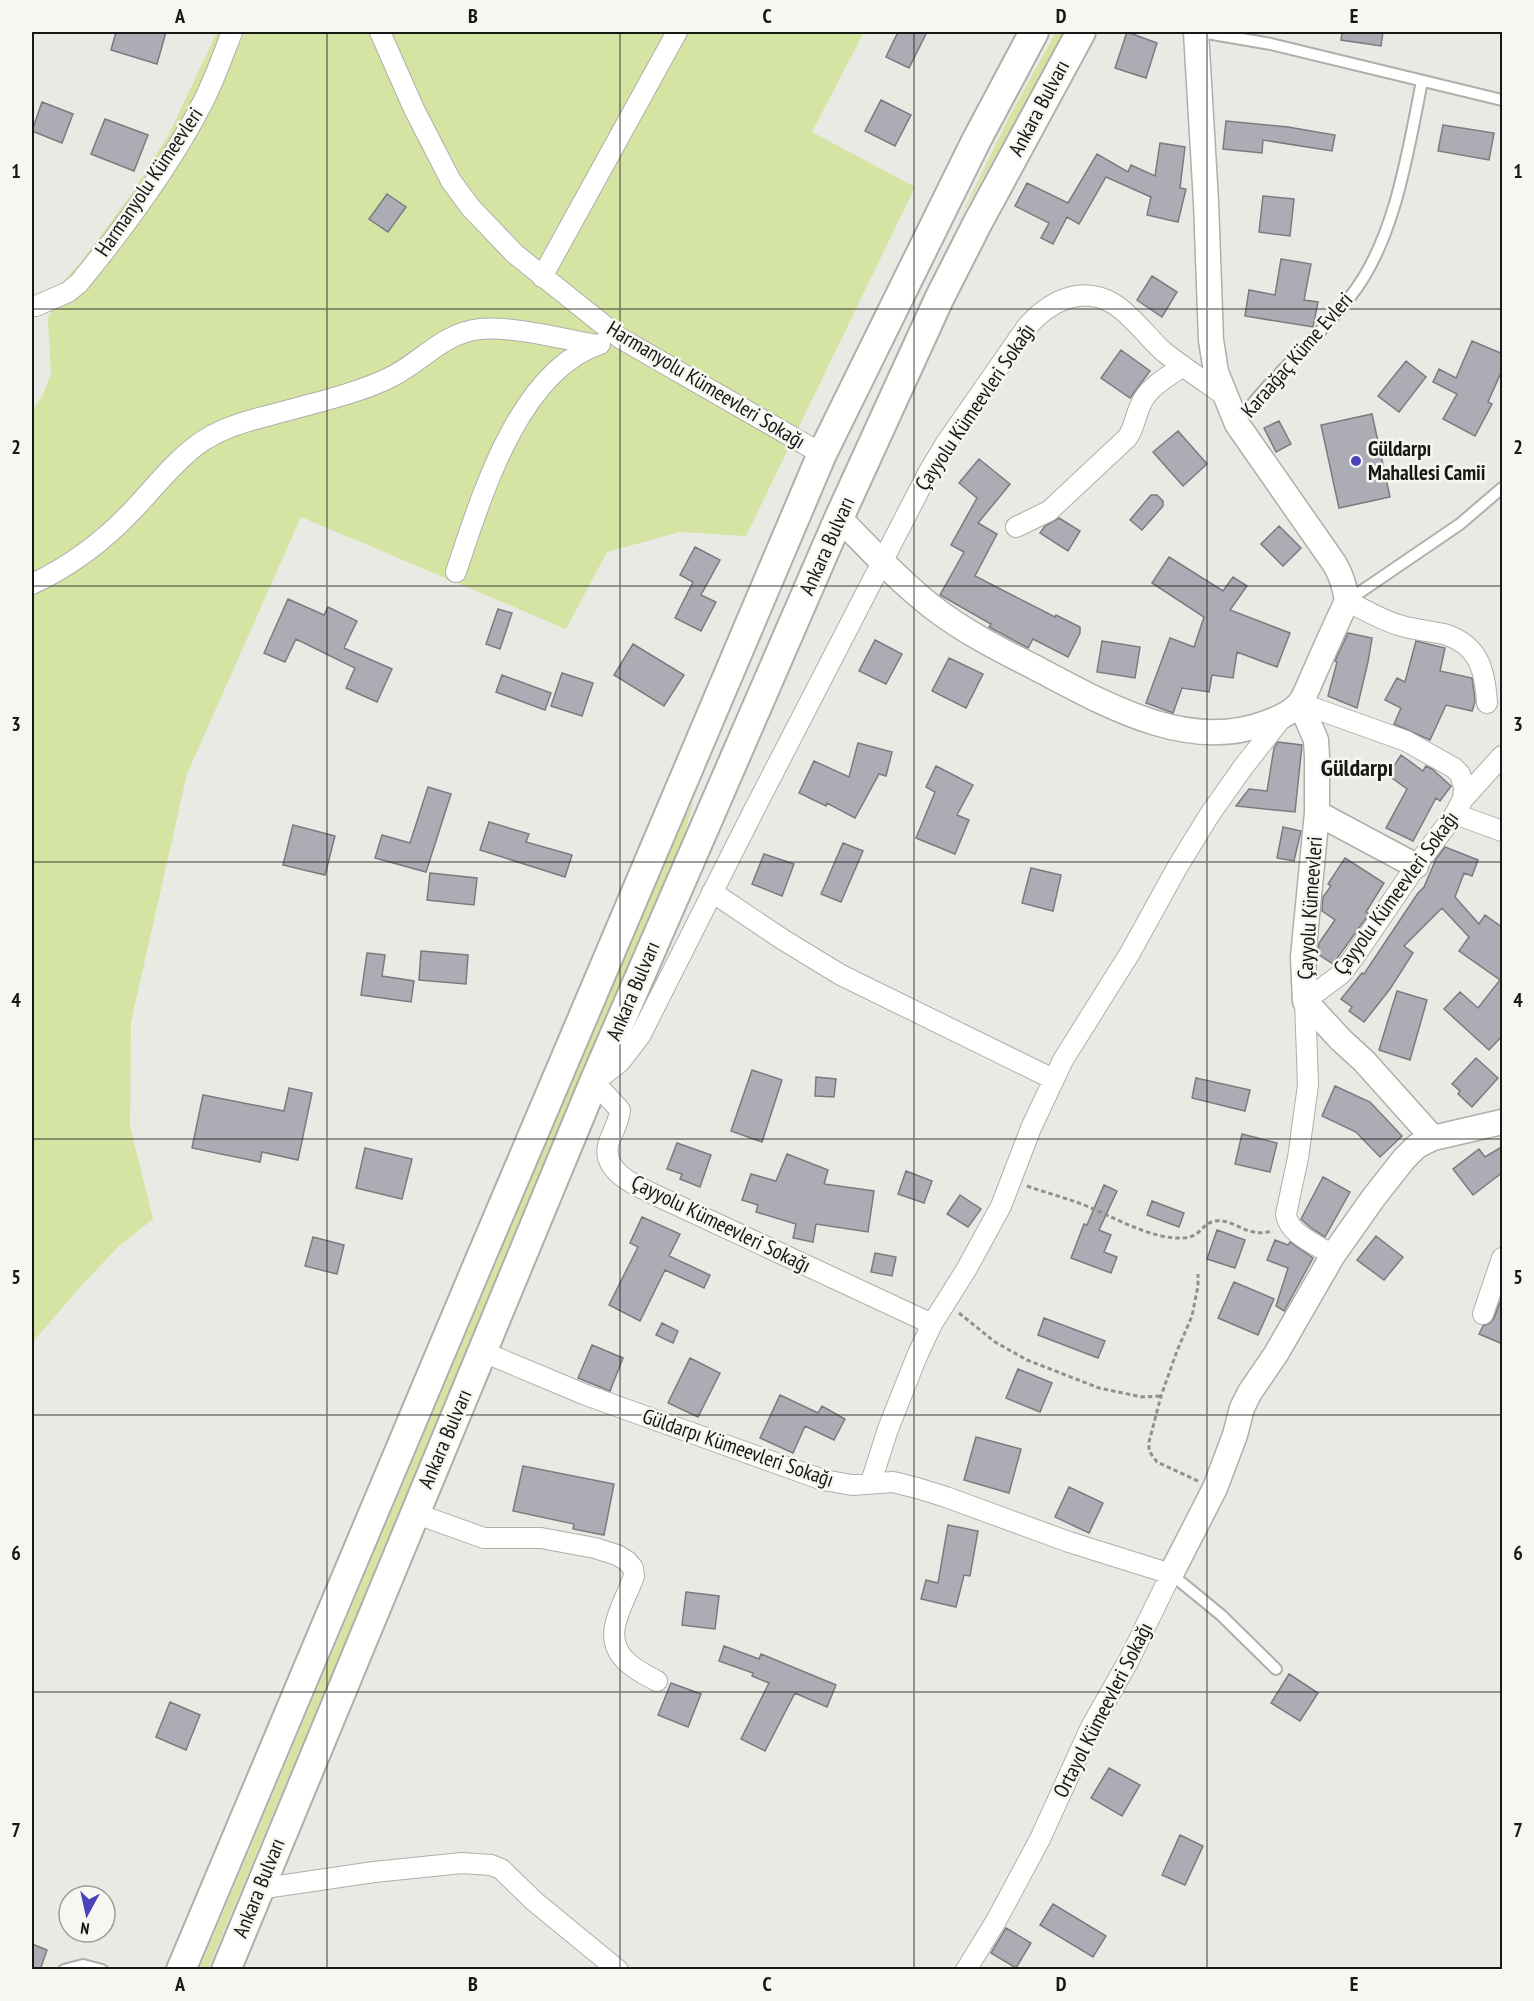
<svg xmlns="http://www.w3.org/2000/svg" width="1534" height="2001" font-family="'PT Sans Narrow',sans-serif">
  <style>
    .green { fill: #d6e4a3 }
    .building { fill: #acadb4; stroke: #7a7b81; stroke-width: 1.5 }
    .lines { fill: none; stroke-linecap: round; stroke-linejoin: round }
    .service-casing { stroke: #aeafa9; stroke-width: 14 }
    .minor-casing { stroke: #aeafa9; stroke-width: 22 }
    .tertiary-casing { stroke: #aeafa9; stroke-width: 27 }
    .secondary-casing { stroke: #aeafa9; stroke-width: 32 }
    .path { stroke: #90918c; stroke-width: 3; stroke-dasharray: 4.5 3; stroke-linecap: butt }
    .service { stroke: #fff; stroke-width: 10 }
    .minor { stroke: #fff; stroke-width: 20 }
    .tertiary { stroke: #fff; stroke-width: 24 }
    .secondary { stroke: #fff; stroke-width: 28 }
    .grid { fill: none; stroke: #171816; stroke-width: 1.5; stroke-opacity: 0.55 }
    .poi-dot { fill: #4944ba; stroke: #f6f7f1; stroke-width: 2 }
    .labels { text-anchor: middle; stroke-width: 5; stroke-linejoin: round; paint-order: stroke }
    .street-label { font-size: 21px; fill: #171816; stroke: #f6f7f1 }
    .poi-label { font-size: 21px; font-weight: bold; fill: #171816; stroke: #f6f7f1; text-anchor: start }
    .quarter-label { font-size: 24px; font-weight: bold; fill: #171816; stroke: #f6f7f1 }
    .neatline { fill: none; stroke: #171816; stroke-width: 2 }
    .grid-label { font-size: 20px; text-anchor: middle; font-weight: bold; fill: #171816 }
  </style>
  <rect width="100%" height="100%" fill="#e8eae3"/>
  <path class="green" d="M217 32H864L812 132 915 187 746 536 680 532 607 552 566 629 301 517 187 774 131 1022 130 1126 153 1219 119 1246 82 1285 32 1343V412L43 394 51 374 48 319 61 284 81 262 132 193 169 134Z
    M1056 32H1066L959 220 1008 119Z
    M694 800 683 840 604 1025 208 1969 199 1970 675 837Z"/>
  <path class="building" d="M116 32H166L157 64 111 50Z
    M898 32H927L909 68 886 57Z
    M1127 32 1157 43 1146 78 1115 68Z
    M1342 32H1383L1381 46 1341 40Z
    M881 100 911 115 895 146 865 131Z
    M42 102 73 114 62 143 32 131Z
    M105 119 148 135 134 171 91 154Z
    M1226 121 1288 127 1335 135 1332 151 1263 140 1262 153 1223 149Z
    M1443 125 1494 133 1489 160 1438 151Z
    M1160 143 1185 147 1180 188 1186 189 1178 222 1147 215 1151 197 1106 177 1079 224 1067 217 1053 244 1041 238 1049 223 1015 206 1027 183 1068 203 1097 154 1128 172 1131 165 1155 176Z
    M387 194 406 207 388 232 369 219Z
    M1263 196 1294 199 1290 236 1259 232Z
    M1281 259 1311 264 1304 300 1318 302 1313 327 1245 316 1249 290 1275 295Z
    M1152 276 1177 292 1162 317 1137 300Z
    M1472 341 1503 354V368L1488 402 1492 404 1475 436 1443 419 1457 394 1433 382 1439 369 1456 378Z
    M1121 350 1150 371 1130 398 1101 378Z
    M1406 361 1426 377 1399 412 1378 396Z
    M1372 414 1390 497 1339 508 1321 425Z
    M1279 421 1291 444 1276 452 1264 428Z
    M1178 431 1207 464 1183 486 1153 452Z
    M979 459 1010 484 978 523 997 534 975 576 1055 617 1056 615 1080 627V633L1068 657 1033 639 1028 648 989 627 991 624 940 595 964 552 951 545 977 498 959 483Z
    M1151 495H1157L1163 501V506L1142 530 1130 520Z
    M1059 518 1080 531 1068 551 1040 533 1045 526Z
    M1279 526 1301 548 1283 566 1261 544Z
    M695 547 720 560 701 595 716 602 701 631 675 618 693 582 680 575Z
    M1169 557 1223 591 1233 577 1247 586 1230 610 1290 633 1277 667 1237 652 1233 678 1212 675 1209 692 1182 688 1173 713 1146 703 1170 638 1194 647 1204 617 1152 583Z
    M288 599 324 615 328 607 357 621 344 648 392 669 377 702 346 688 355 668 296 639 285 662 264 653Z
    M498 609 512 613 500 649 486 644Z
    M1348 633 1372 638 1368 662 1357 708 1328 696 1337 662 1335 661Z
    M875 640 902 654 886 684 859 671Z
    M1102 641 1140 647 1135 678 1097 672Z
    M1416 641 1445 648 1440 671 1472 678 1474 692 1475 702 1472 711 1446 705 1430 740 1394 724 1401 708 1385 700 1397 678 1405 682Z
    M633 644 684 675 664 706 614 675Z
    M949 658 983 674 966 708 932 691Z
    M562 673 593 683 582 716 551 706Z
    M502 675 551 693 545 710 496 692Z
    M1278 742 1302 745 1295 812 1236 806 1249 789 1267 791 1274 748Z
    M858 743 892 752 886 776 879 774 855 818 827 803 826 806 799 793 814 761 849 777Z
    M1401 755 1423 771 1426 766 1432 769 1451 786 1440 801 1436 798 1413 841 1386 828 1407 789 1388 775Z
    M936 766 973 785 957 815 969 820 955 854 916 838 935 792 926 787Z
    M428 787 451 794 426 872 375 858 382 835 410 843Z
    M489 822 529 834 526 842 572 855 565 877 480 850Z
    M293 825 335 836 325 875 283 865Z
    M1283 827 1301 831 1294 861 1277 858Z
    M843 843 863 851 841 902 821 894Z
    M1445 847 1478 860 1472 876 1464 873 1455 897 1479 924 1485 915 1503 928V1035L1489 1050 1444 1009 1460 992 1478 1008 1500 980 1459 951 1469 937 1442 908 1404 946 1413 953 1390 989 1364 1022 1349 1011 1352 1007 1341 999 1362 973 1364 974 1418 893 1424 887 1436 859Z
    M764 854 794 864 782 896 752 884Z
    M1345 858 1384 883 1366 912 1369 914 1333 964 1318 954 1319 943 1335 920 1322 911 1323 897 1331 886 1328 884Z
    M1031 868 1061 875 1053 911 1022 903Z
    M430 873 477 878 474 905 427 900Z
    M421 951 468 955 466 984 419 980Z
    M367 953 385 955 382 976 414 981 411 1002 361 995Z
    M1397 991 1427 1000 1410 1060 1379 1050Z
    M1476 1058 1498 1078 1472 1107 1458 1094 1460 1091 1452 1084Z
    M752 1070 782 1080 762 1142 731 1131Z
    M816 1077 836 1079 834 1097 815 1096Z
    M1196 1078 1250 1090 1245 1111 1192 1098Z
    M1335 1086 1370 1102 1402 1136 1380 1157 1356 1132 1322 1116Z
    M289 1088 312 1093 298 1160 262 1152 260 1162 192 1148 203 1095 284 1111Z
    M1242 1134 1277 1143 1270 1172 1235 1164Z
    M677 1143 711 1155 700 1187 680 1179 682 1174 667 1169Z
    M1503 1146V1172L1473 1195 1453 1169 1479 1149 1485 1157Z
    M365 1148 412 1159 402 1199 356 1188Z
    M787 1154 828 1170 824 1184 874 1191 868 1232 816 1224 813 1242 793 1238 796 1224 756 1212 758 1205 742 1200 751 1174 776 1181Z
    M906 1171 932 1181 924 1203 898 1194Z
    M1323 1177 1350 1192 1325 1237 1311 1228 1301 1219Z
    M1104 1185 1117 1191 1099 1230 1111 1235 1104 1252 1117 1257 1111 1273 1071 1258 1084 1224 1087 1225Z
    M960 1195 981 1209 968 1227 947 1214Z
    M1152 1201 1184 1213 1179 1227 1147 1215Z
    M642 1217 680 1234 669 1256 710 1275 704 1288 665 1270 640 1321 609 1305 638 1247 630 1243Z
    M1217 1230 1245 1240 1235 1268 1207 1259Z
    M1376 1236 1403 1257 1384 1280 1357 1260Z
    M313 1237 344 1245 337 1274 305 1266Z
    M1275 1240 1288 1245 1290 1242 1313 1258 1284 1311 1276 1306 1288 1268 1267 1260Z
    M875 1253 896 1257 892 1276 871 1272Z
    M1234 1282 1274 1299 1258 1335 1218 1318Z
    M1503 1294V1344L1479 1334 1483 1326 1490 1323 1494 1318Z
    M1044 1318 1105 1341 1098 1358 1038 1335Z
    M662 1323 678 1331 673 1343 656 1335Z
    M592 1345 623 1358 610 1391 578 1378Z
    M690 1358 720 1373 698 1417 668 1403Z
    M1018 1369 1052 1383 1040 1412 1006 1398Z
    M780 1395 818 1413 822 1406 845 1419 834 1440 805 1426 793 1453 760 1438Z
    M976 1437 1021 1449 1009 1493 964 1480Z
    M523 1466 614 1484 604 1535 573 1529 574 1524 513 1511Z
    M1069 1487 1103 1503 1089 1533 1055 1517Z
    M948 1525 978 1531 970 1576 964 1575 956 1607 921 1599 926 1580 938 1583Z
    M686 1592 719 1596 715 1629 682 1625Z
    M724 1646 759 1659 761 1654 836 1685 827 1707 795 1693 765 1751 741 1739 769 1683 752 1676 753 1673 719 1661Z
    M1289 1674 1318 1693 1300 1721 1271 1703Z
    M671 1683 701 1694 688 1727 658 1715Z
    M170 1702 200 1715 186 1750 156 1737Z
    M1109 1768 1140 1785 1122 1816 1091 1798Z
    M1180 1835 1203 1846 1185 1885 1162 1875Z
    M1053 1904 1106 1936 1093 1957 1040 1925Z
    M1006 1928 1031 1943 1016 1968 991 1953Z
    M32 1944 47 1950 40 1970H32Z"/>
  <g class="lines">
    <g class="service-casing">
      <path id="service" d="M1201 32 1271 44 1502 100
        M1237 424C1270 377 1315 342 1350 297 1395 241 1408 151 1422 81
        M1347 601 1460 524 1502 488
        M1171 1574 1221 1615 1276 1669
        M64 1970 83 1965 102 1970"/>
    </g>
    <g class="minor-casing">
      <path id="minor" d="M380 32 414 109 451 181 471 208 515 254 620 338 822 454
        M542 277 677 32
        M36 306 68 292 79 283C125 227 171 165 204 100 215 78 223 55 232 32
        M1016 527 1049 511 1127 438C1135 427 1135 416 1141 404 1148 387 1169 376 1183 366
        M456 572C481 498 518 371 600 344
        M32 584C71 566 104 541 133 510 154 488 173 463 197 445 217 430 240 423 263 417 302 406 354 395 389 378 421 363 442 333 480 329 513 326 563 339 597 345
        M1347 601C1365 610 1383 621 1402 626 1416 630 1430 631 1444 634 1479 645 1485 670 1487 703
        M1300 703 1406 741 1454 768 1460 774 1464 787 1463 799 1455 814 1416 866 1354 957 1341 974 1305 1001 1308 1085 1298 1158 1286 1214C1288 1234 1317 1245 1333 1255
        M1463 799 1502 756
        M1455 814 1502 831
        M712 892 782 939 841 975 1053 1079
        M1483 1314 1502 1258
        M932 1324 651 1193C632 1184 600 1169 609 1142 613 1131 619 1122 620 1110L594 1082 620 1062 640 1036 754 810 928 473 946 443 1026 328C1048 302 1081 284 1114 304 1133 316 1147 337 1164 352 1183 367 1204 381 1224 395
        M481 1351 586 1395 823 1480 852 1485 893 1482 917 1488 946 1497 1069 1542 1171 1574 1129 1660 1091 1727 1040 1839 996 1921 966 1970
        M871 1482 888 1429 917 1356 932 1324 966 1270 1001 1206 1031 1128 1063 1060 1130 953 1178 866 1210 814 1244 766 1284 715
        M414 1513 484 1538H541L595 1548 617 1555 627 1561 633 1568 634 1576C625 1603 600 1635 625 1660 633 1669 646 1675 657 1681
        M258 1889 374 1872 462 1863 491 1865 501 1869 534 1901 618 1970"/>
    </g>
    <g class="tertiary-casing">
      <path id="tertiary" d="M839 518C869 548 898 580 931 606 963 631 1000 650 1036 668 1103 703 1185 752 1263 724 1275 720 1290 714 1299 704 1305 697 1309 684 1313 676 1324 651 1335 626 1347 601 1345 587 1342 576 1334 563L1237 424 1216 372 1211 340 1206 202 1196 32
        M1300 703 1316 740 1317 757V813L1303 957 1305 1001 1341 1040 1364 1061 1433 1138
        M1317 813 1416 866
        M1171 1574 1215 1488 1235 1435 1242 1408 1250 1392 1276 1354 1333 1255 1374 1197 1404 1159 1417 1146 1433 1138 1502 1122"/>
    </g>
    <g class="secondary-casing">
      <path id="secondary" d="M181 1970 479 1262 822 454 976 141 1034 32
        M226 1970 594 1082 839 518 939 299 977 224 1081 32"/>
    </g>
    <path class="path" d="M1027 1186C1044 1192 1062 1197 1079 1203 1111 1215 1150 1240 1184 1238 1201 1237 1202 1223 1215 1221 1230 1219 1241 1230 1254 1232 1261 1234 1267 1232 1273 1231
      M959 1313 995 1342 1027 1360 1099 1388 1142 1397 1161 1396
      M1198 1481 1157 1462 1149 1451V1442L1161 1396 1177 1351 1192 1316 1198 1286V1274"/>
    <use href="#service" class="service"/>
    <use href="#minor" class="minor"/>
    <use href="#tertiary" class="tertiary"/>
    <use href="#secondary" class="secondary"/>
  </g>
  <path class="grid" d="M327 32V1970M620 32V1970M914 32V1970M1207 32V1970M32 309H1502M32 586H1502M32 862H1502M32 1139H1502M32 1415H1502M32 1692H1502"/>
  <circle class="poi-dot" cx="1356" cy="461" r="6"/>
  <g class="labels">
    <g class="street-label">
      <text transform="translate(1039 108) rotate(-62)" y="7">Ankara Bulvarı</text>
      <text transform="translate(149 182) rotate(-56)" y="7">Harmanyolu Kümeevleri</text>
      <text transform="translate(1297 355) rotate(-49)" y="7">Karaağaç Küme Evleri</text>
      <text transform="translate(706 385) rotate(31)" y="7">Harmanyolu Kümeevleri Sokağı</text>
      <text transform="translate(975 407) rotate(-56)" y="7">Çayyolu Kümeevleri Sokağı</text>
      <text transform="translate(827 546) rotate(-66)" y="7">Ankara Bulvarı</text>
      <text transform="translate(1396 893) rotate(-54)" y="7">Çayyolu Kümeevleri Sokağı</text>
      <text transform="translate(1310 908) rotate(-86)" y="7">Çayyolu Kümeevleri</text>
      <text transform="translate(633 991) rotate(-67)" y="7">Ankara Bulvarı</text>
      <text transform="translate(721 1224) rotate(26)" y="7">Çayyolu Kümeevleri Sokağı</text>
      <text transform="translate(445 1439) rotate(-67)" y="7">Ankara Bulvarı</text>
      <text transform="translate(738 1448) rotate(19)" y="7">Güldarpı Kümeevleri Sokağı</text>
      <text transform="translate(1103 1710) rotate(-63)" y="7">Ortayol Kümeevleri Sokağı</text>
      <text transform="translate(259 1888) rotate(-68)" y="7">Ankara Bulvarı</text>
    </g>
    <g class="poi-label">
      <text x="1368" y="456">Güldarpı<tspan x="1368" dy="24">Mahallesi Camii</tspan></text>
    </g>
    <g class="quarter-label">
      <text x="1357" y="776">Güldarpı</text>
    </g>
  </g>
  <rect width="1534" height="2001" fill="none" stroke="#f6f7f1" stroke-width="66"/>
  <g transform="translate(87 1914) rotate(188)"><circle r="28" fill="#f6f7f1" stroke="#9d9e99" stroke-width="1.5"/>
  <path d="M0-4.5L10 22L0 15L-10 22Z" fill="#4944ba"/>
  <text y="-9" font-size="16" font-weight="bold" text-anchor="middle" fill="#171816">N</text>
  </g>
  <rect x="33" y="33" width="1468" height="1935" class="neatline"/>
  <g class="grid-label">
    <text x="180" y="23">A</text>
    <text x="473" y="23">B</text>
    <text x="767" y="23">C</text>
    <text x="1061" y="23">D</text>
    <text x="1354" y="23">E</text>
    <text x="16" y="178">1</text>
    <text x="1518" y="178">1</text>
    <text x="16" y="454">2</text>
    <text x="1518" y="454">2</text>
    <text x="16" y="731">3</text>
    <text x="1518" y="731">3</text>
    <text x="16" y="1007">4</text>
    <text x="1518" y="1007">4</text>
    <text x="16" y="1284">5</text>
    <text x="1518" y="1284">5</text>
    <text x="16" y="1560">6</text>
    <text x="1518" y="1560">6</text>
    <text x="16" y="1837">7</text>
    <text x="1518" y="1837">7</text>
    <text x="180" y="1991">A</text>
    <text x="473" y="1991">B</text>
    <text x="767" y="1991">C</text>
    <text x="1061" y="1991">D</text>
    <text x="1354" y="1991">E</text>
  </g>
</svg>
